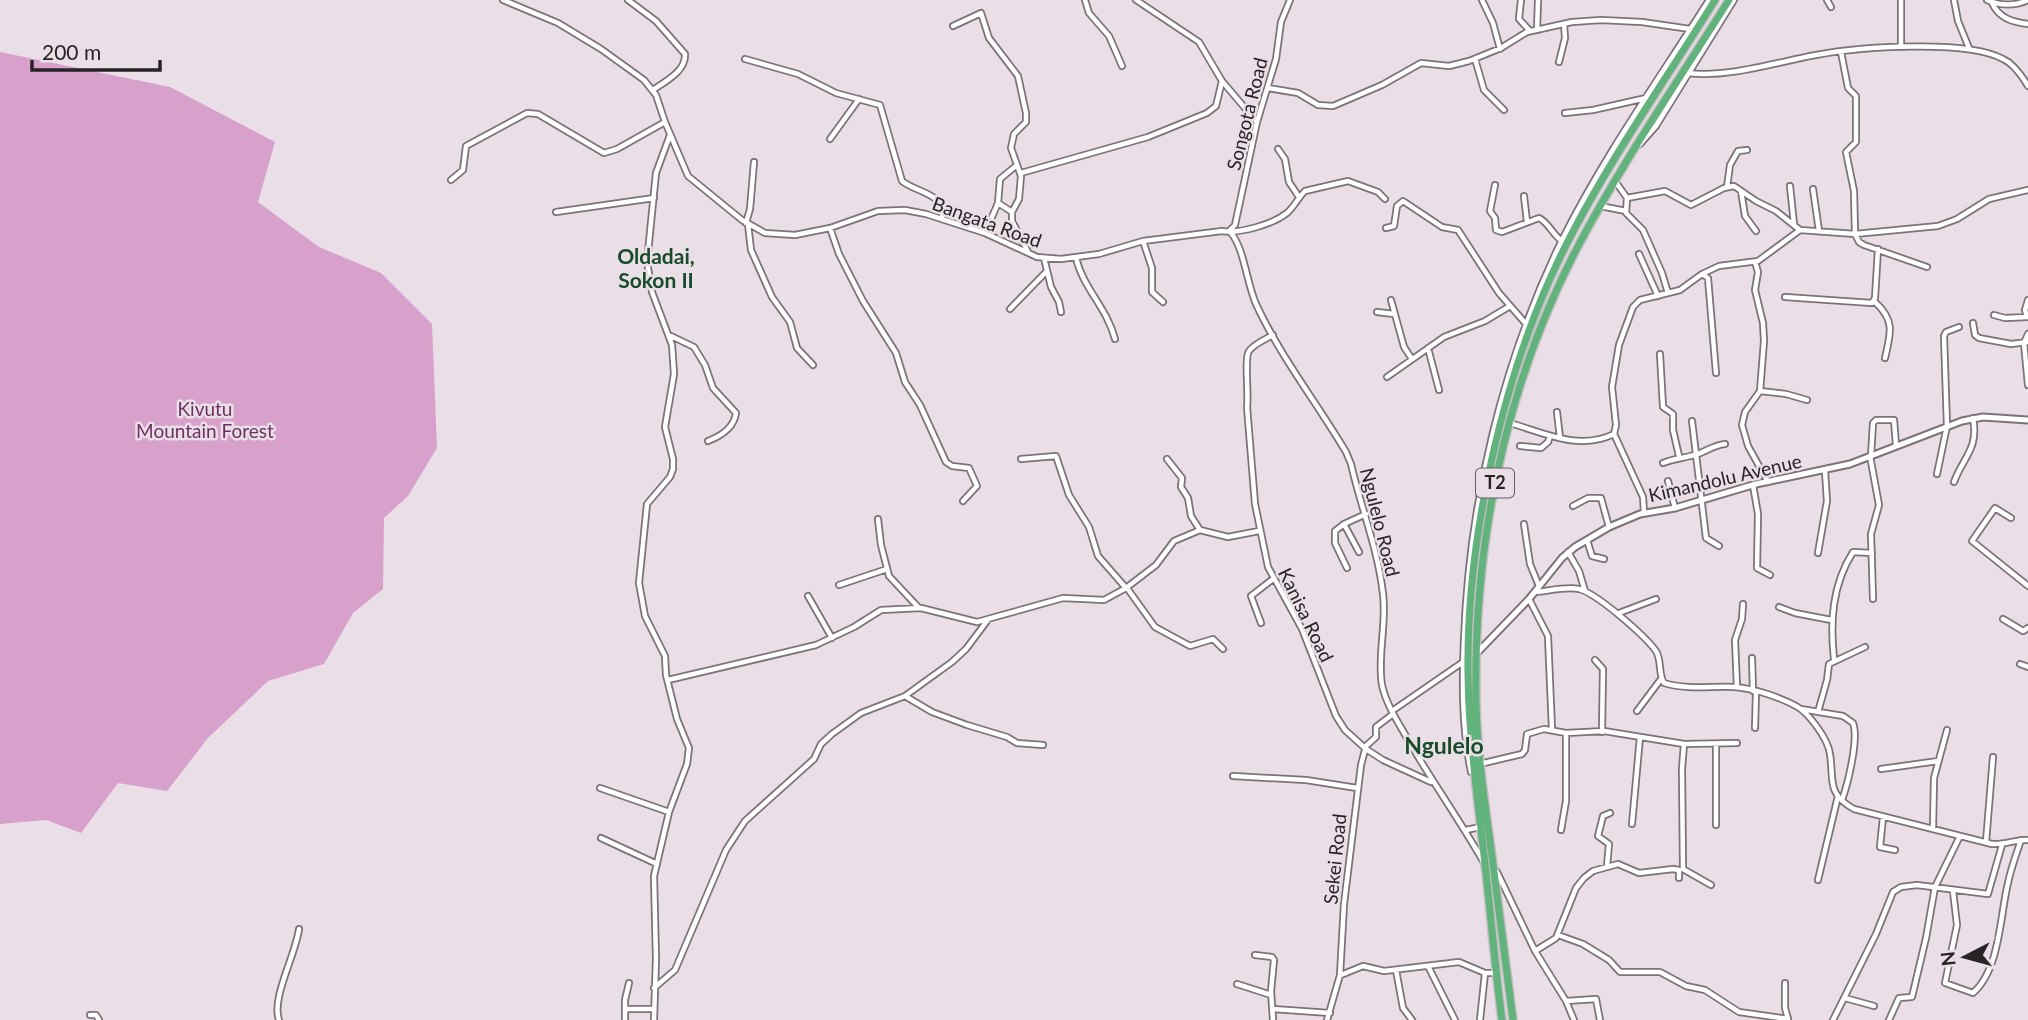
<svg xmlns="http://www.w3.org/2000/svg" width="2028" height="1020" font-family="Lato,sans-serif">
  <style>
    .forest { fill: #d7a1cb }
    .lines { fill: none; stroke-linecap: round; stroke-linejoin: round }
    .minor-casing { stroke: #7c727a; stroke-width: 8 }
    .tertiary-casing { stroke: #7c727a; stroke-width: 9 }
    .trunk-casing { stroke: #c3c1c2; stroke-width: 10 }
    .minor { stroke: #fff; stroke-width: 4.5 }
    .tertiary { stroke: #fff; stroke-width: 5 }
    .trunk { stroke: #62b27e; stroke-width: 7 }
    .labels { text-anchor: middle; stroke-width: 5; stroke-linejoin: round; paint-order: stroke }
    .shield { fill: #eadfe7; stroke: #625b60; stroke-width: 2 }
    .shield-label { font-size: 18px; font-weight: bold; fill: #272326 }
    .street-label { font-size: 19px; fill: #272326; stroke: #eadfe7 }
    .park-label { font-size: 19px; fill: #6f2f64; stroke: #eadfe7 }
    .neighbourhood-label { font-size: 21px; font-weight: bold; fill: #174b29; stroke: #eadfe7 }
    .quarter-label { font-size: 23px; font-weight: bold; fill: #174b29; stroke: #eadfe7 }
  </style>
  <rect width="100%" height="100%" fill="#eadfe7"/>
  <path class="forest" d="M0 52 170 87 275 142 258 202 319 247 381 273 432 324 437 448 408 496 384 518 383 589 353 613 324 664 268 681 208 738 167 791 118 783 81 833 46 820 0 824Z"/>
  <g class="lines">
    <g class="minor-casing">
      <path id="minor" d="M503 0 558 23 601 49 644 80 656 95 665 122 688 176 742 220 765 233 795 235 830 228 878 211 905 210 926 214 985 233 1037 257 1061 259 1099 254 1143 241 1222 231C1240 234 1273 224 1287 213 1294 207 1298 198 1305 191L1348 181 1378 192 1385 199
        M628 0 656 21 685 54C686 71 666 81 653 90
        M1085 0 1089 13 1109 36 1122 66
        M1136 0 1199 42 1222 81 1256 121
        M1482 0 1493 23 1500 49
        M1521 0 1519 19 1530 31
        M1827 0 1831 7
        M1901 0V47
        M1954 0 1958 21 1969 48
        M1987 0C1999 6 2016 6 2028 0
        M1992 3C1999 18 2012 22 2028 24
        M953 26 981 13 989 38 1018 76 1026 113V122L1014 134 1011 148 1021 176 1019 199 1012 212V221L1028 252
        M1537 30 1538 0
        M1841 52 1848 88 1856 96V142L1846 152 1854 191 1855 234 1859 242 1864 245 1927 267
        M745 59 798 74 836 93 880 105 902 181C916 193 946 192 942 219
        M1475 59 1484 90 1504 110
        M1559 62 1565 38 1564 24
        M1688 73C1728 78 1777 62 1816 55 1858 47 1967 39 2003 59 2014 64 2022 76 2028 86
        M1268 88 1298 93 1318 105 1333 106 1382 85 1421 63 1449 66 1469 61 1501 48 1527 32 1572 22 1601 20 1642 22 1690 29
        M1565 113 1593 110 1646 98
        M830 139 859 99
        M1640 144 1656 126 1734 0
        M1278 149 1285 159 1289 182 1299 197
        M1021 173 1148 137 1207 113 1216 106 1222 81
        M451 180 463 170 466 146 527 113 538 114 604 153 617 149 665 122
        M1615 181 1627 198 1665 191 1691 205 1724 188 1734 186 1756 201 1776 211 1800 230 1855 234 1938 226 1957 219 1989 199 2028 190
        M1495 185 1490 211 1495 218 1496 230 1502 232 1539 218C1548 222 1553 235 1562 241
        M1790 186 1794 224
        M1727 187 1730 165 1738 151 1747 150
        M1813 189 1819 231
        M1741 191 1745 216 1756 231
        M1524 196 1527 222
        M1627 198 1626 213 1643 230 1662 273 1668 293
        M998 203 1012 212
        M1600 206 1626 211
        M556 212 654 198
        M746 223 750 209 754 162
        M748 224 751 250 772 297 790 322 797 348 813 365
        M830 228 839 254 863 301 896 353 905 382 920 405 946 462 952 466 969 468 977 486 963 501
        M1386 228 1394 226 1397 206 1403 201 1442 227 1458 230 1499 293 1527 325
        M1230 230 1235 225 1257 122 1276 59 1281 22 1290 0
        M985 233 998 203 1000 179 1017 165
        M1231 233C1244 248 1247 284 1256 304 1280 356 1317 403 1346 452L1351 464C1361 508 1378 549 1383 594 1387 624 1377 655 1382 685 1386 704 1398 722 1407 738 1431 780 1459 819 1483 861
        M1143 241 1152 268V292L1163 302
        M1639 254 1658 296
        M1044 258 1051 287 1059 302 1061 312
        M1076 258C1083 288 1107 308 1115 339
        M1755 262 1758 272 1755 290 1763 323 1764 341 1760 391 1745 412 1742 425 1748 446 1768 482
        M1702 274 1719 266 1758 261 1800 230
        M1785 297 1872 303 1875 298 1878 249
        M1391 300 1404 347 1412 359
        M1875 302C1895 320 1891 333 1885 358
        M1010 309 1046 272
        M1377 312 1394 314
        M1994 315 2005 318 2028 317
        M2027 317 2025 310 2028 300
        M1973 323 1975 335 1979 338 2011 344 2028 342
        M2028 334 2024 343 2028 385
        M1273 335C1266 339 1254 344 1249 351 1244 358 1249 395 1247 407L1255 504 1268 567 1302 629 1336 716 1345 730 1366 749 1383 760 1431 782
        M671 336 694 347 705 365 713 388 736 413C734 428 721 436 708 441
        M1428 348 1439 390
        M1660 354 1663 407 1673 414V430L1679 456
        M1387 377 1444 337 1485 321 1510 306
        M1760 391 1786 394 1807 400
        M1557 412 1560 438
        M1692 421 1706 538 1719 546
        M1510 423C1544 433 1579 451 1614 434L1616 425 1612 387 1619 345 1633 307 1640 300 1680 290 1702 274 1708 278 1716 373
        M1614 434 1643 497 1644 513
        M1520 446 1541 448 1548 442 1550 436
        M1870 456 1879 505 1871 534 1873 599
        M1871 456 1873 423 1876 420H1894L1896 445
        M1021 459 1056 456 1069 495 1089 527 1098 556 1126 588
        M1167 459 1182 478 1181 487 1188 498 1191 516 1200 530
        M1663 463C1675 458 1686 458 1698 454 1708 450 1715 445 1725 444
        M1937 474 1947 426 1944 336 1946 332 1959 327
        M1668 481 1675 508
        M1954 482C1963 457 1979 449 1973 418
        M1753 485 1758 514 1757 568 1770 575
        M1573 506 1588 498H1601L1609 527
        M2011 518 1995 508 1972 541 2028 586
        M878 519 881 545 889 576 918 607
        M1344 524 1359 552
        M1524 524 1530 564 1539 586
        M1587 540 1592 556 1604 559
        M1568 552 1579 571 1585 591
        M1818 553 1827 501 1825 471
        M1347 568 1335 543V531L1344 524 1366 514
        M839 585 887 569
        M1127 588 1155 627 1190 646 1213 639 1223 649
        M1535 592C1549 591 1566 586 1579 589 1598 594 1645 636 1656 651 1662 661 1658 674 1664 683 1687 690 1711 686 1734 687 1753 688 1779 697 1796 706 1809 713 1828 739 1830 754 1834 779 1826 794 1854 809L1992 844C2006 845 2016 839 2028 840
        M808 596 832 638
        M1529 599 1548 636 1552 729
        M1779 607 1795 613 1831 620
        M1619 613 1656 599
        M2003 619 2023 631 2028 628
        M1261 623 1251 596 1273 579
        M1752 658 1753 691
        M1834 659C1830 622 1832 585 1853 552L1872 553
        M1595 660 1603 669 1602 732
        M2020 664 2028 667
        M668 680 816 645 854 627 881 610 921 608 977 622 1063 598 1104 600 1126 588 1156 565 1174 541 1200 530 1228 537 1259 531
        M1737 687 1735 640 1742 619 1743 604
        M905 696 932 712 967 725 1007 737 1017 743 1043 745
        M1801 709 1843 716 1853 723C1859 739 1848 783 1842 800
        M1392 711 1463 662
        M1637 711 1661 679
        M1818 712 1827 680 1829 664 1865 647
        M1755 728 1756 692
        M1684 744 1682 769 1683 869 1711 885
        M1716 745V825
        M1484 763 1522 754 1525 750 1527 734 1544 729 1566 733 1604 731 1684 744 1737 743
        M1881 769 1938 761
        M1471 772C1462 728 1462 684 1464 640 1469 503 1502 363 1562 240 1604 156 1659 79 1709 0
        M1233 776 1306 780 1357 788
        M600 788 669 812
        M1883 817 1880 847 1895 850
        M1632 824 1640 737
        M1933 828 1934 778 1947 730
        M1466 830 1480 827
        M1561 830 1566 801V733
        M601 838 657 864
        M1986 842 1993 757
        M1607 866 1609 844 1598 836 1603 816 1610 813
        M1497 872 1535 951 1566 1001 1574 1020
        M1818 880 1838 796
        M1953 891 1957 925 1945 983 1973 993C2000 970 2000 915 2008 883 2011 868 2016 855 2021 840
        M1558 935 1583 944 1609 960 1620 972H1660L1686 986 1705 990 1739 1012 1788 1019
        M1535 951 1556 938 1576 888 1584 878 1593 871 1618 864 1639 873 1673 869 1679 870V878
        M1255 955 1272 957 1274 960 1271 991 1273 1020
        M1428 966 1455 1020
        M1396 970 1403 1008 1412 1020
        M1341 975 1363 966 1384 971 1459 962 1485 973H1496
        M1785 983V1008L1788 1019
        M1237 984 1271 995
        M654 988 675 970 726 850 745 821 814 759 821 744 832 734 861 713 905 696 952 662 966 649 987 621
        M1845 998 1874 1006
        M1566 1001 1596 999 1600 1020
        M626 1009H653
        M1273 1009 1330 1013
        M90 1015H96L99 1020
        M279 1020C271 998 296 954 299 929
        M625 1020V1000L629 983
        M654 1020 656 959 654 876 669 812 687 764 689 748 677 719 666 675 665 656 645 616 639 583 647 504 670 477 673 469V459L665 427 674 374 672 345 652 292 647 262 656 173 670 135
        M1327 1020 1340 975 1344 904 1361 765 1366 746 1376 737V727L1393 714
        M1480 1020 1485 973
        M1833 1020 1876 934 1893 892 1901 887 1917 885 1988 894 2002 845
        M1889 1020 1899 998 1912 997 1926 938 1935 887 1960 836"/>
    </g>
    <g class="tertiary-casing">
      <path id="tertiary" d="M1475 655 1529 599 1562 558 1575 547 1609 527 1640 514 1675 508 1756 484 1850 464 1962 421 1983 417 2028 420"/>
    </g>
    <g class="trunk-casing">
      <path id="trunk" d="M1502 1020C1495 968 1491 916 1485 864 1478 801 1469 739 1468 675 1466 540 1502 376 1561 255 1605 166 1663 84 1715 0
        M1513 1020C1506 968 1500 916 1493 864 1486 810 1477 756 1476 702 1473 546 1504 389 1576 250 1621 164 1677 83 1729 0"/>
    </g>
    <use href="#minor" class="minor"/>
    <use href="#tertiary" class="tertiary"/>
    <use href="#trunk" class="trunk"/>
  </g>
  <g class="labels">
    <rect class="shield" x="1476" y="468.5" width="38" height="29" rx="5"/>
    <g class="shield-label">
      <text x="1495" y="489">T2</text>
    </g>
    <g class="street-label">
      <text transform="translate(1247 114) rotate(-76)" y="7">Songota Road</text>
      <text transform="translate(987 222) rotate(20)" y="7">Bangata Road</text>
      <text transform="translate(1725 478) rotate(-13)" y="7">Kimandolu Avenue</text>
      <text transform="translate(1380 522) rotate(76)" y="7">Ngulelo Road</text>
      <text transform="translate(1306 615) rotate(64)" y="7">Kanisa Road</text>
      <text transform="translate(1335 859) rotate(-84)" y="7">Sekei Road</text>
    </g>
    <g class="park-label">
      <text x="205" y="416">Kivutu<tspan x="205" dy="22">Mountain Forest</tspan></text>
    </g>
    <g class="neighbourhood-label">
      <text x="656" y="264">Oldadai,<tspan x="656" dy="24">Sokon II</tspan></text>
    </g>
    <g class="quarter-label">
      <text x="1444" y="754">Ngulelo</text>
    </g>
  </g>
  <g transform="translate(1965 957) rotate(264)" stroke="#eadfe7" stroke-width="5" paint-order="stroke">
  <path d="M0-5L12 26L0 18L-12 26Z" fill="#272326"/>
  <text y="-10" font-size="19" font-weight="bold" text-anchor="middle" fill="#272326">N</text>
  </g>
  <path d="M32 60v10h128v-10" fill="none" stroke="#272326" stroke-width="3.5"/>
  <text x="42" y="60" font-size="21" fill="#272326" stroke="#eadfe7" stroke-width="5" paint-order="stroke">200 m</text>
</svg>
